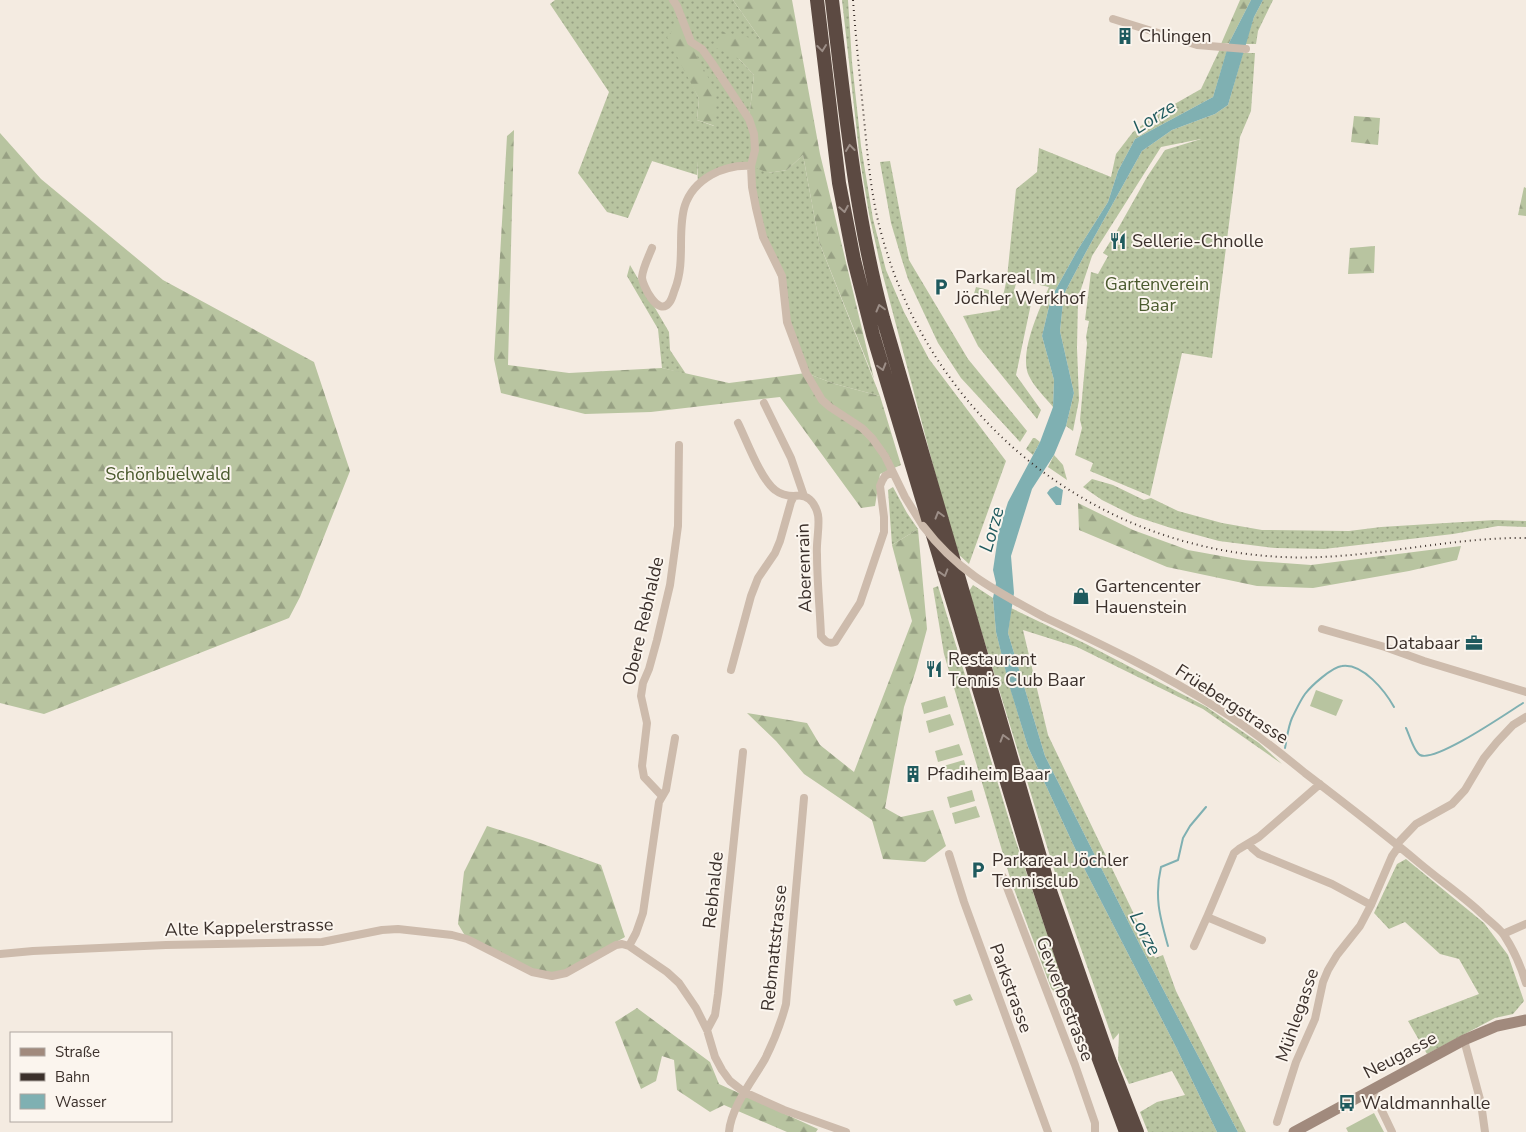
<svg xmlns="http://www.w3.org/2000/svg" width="1526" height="1132" font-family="'Nunito Sans',sans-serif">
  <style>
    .grass { fill: url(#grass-dots); fill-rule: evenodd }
    .forest { fill: url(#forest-firs) }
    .park { fill: url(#park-tufts) }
    .pitch { fill: #b8c4a0 }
    .water { fill: #7fb0b2 }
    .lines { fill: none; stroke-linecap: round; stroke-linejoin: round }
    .stream { stroke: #7fb0b2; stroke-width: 2 }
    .street { stroke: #cdbbac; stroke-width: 8 }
    .secondary { stroke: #a18a7d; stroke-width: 11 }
    .highway { stroke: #5c4a42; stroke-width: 14 }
    .rail { stroke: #3b302b; stroke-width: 2; stroke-dasharray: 1 4; stroke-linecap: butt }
    .street-bridge { stroke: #cdbbac; stroke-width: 8 }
    .oneway { stroke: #9c8e87 }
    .labels { text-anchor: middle; stroke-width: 4; stroke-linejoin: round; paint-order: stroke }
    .poi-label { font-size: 18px; fill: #3b302b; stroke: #fbf5ee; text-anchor: start }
    .park-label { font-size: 18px; fill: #4a5a2e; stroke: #fbf5ee }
    .street-label { font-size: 18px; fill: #3b302b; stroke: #fbf5ee }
    .water-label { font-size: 19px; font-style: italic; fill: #1f5a5e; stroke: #fbf5ee }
  </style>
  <defs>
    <pattern id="grass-dots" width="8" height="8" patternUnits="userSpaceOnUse" patternTransform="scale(1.25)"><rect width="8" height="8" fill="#b8c4a0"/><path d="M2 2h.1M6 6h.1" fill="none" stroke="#97a083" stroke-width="1.8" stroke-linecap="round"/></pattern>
    <pattern id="forest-firs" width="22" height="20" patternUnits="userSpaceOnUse" patternTransform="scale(1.25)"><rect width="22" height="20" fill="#b8c4a0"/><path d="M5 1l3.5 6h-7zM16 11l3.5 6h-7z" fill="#97a083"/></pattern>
    <pattern id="park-tufts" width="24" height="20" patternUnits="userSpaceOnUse" patternTransform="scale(1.25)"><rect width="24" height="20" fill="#b8c4a0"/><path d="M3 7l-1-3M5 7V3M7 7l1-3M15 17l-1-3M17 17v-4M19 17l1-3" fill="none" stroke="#97a083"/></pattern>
  </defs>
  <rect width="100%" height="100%" fill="#f4ebe1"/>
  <path class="grass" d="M555 0H733L761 40 739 59 754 75 749 119 768 173 787 170 803 155 819 242 880 396 835 384 806 373 792 336 784 292 767 247 751 167 728 168 698 185 697 161V175L652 161 628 218 607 212 578 173 609 92 550 4ZM686 71 714 126 697 120 699 99Z
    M842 0H848L852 62 861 146 873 219 886 270 904 312 929 359 1006 461 969 564 956 552 881 268 869 214 860 160Z
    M1263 0H1273L1258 31 1256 44H1245L1254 17Z
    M1220 49 1227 51 1213 97 1135 139 1118 171 1108 202 1077 251 1051 298 1042 336 1054 380 1053 407C1046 398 1034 387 1029 376 1018 354 1040 308 1049 287L1017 280 1014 291 1032 299 1016 375 1041 410 1037 419 978 346 963 316 1000 310 1007 278 1016 189 1037 172 1039 148 1111 177 1116 154 1133 132 1157 114 1201 89Z
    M1243 53H1255L1251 111 1240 137 1212 358 1182 353 1150 496 1090 471 1093 463 1075 455 1082 428 1080 420 1087 343 1086 337 1089 321 1085 320 1091 272 1098 274 1108 256 1103 253 1115 234 1147 177 1165 150 1201 139 1161 147 1092 256 1078 298 1077 348 1079 400 1073 431 1066 426 1074 393 1060 331 1064 294 1086 252 1142 151 1172 130 1215 114 1228 105Z
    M890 161 909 260 968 359 1027 431 1020 442 961 378 938 343 908 279 902 260 891 223 880 162Z
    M630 265 669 332 670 350 686 374 662 368 658 329 627 276Z
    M1033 438H1035L1040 442 1033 455 1026 449Z
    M1054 455 1063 465 1067 480 1048 467Z
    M1092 479 1113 485 1144 500 1151 498 1178 511 1222 523 1262 530 1349 531 1381 527 1495 520 1526 521V527L1498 526 1453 534 1324 549 1275 548 1219 541 1171 528 1134 516 1102 500 1083 487Z
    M893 487 907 513 918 529 892 545 888 490Z
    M973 585 993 598 996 632 1009 684 1028 747 1086 872 1176 1047 1217 1132H1148L1140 1112 1157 1102 1185 1095 1172 1071 1129 1084 1118 1060 1119 1033 1113 1040 1060 889 969 591Z
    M938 586 1013 833 1078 1025 1051 988 1011 881 944 654 933 588Z
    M1011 608 1086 644 1205 706 1259 743 1282 764 1203 709 1077 647 1023 630 1048 735 1155 958 1163 955 1176 991 1246 1132H1238L1141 947 1045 756 1008 633Z
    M1406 859 1484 923 1508 955 1524 1001 1513 1014 1495 1018 1427 1054 1408 1021 1479 994 1459 959 1440 954 1405 922 1389 929 1374 913 1397 864Z"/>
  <path class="forest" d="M733 0H792L820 154 874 379 819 242 803 155 787 170 768 173 751 166 755 149 749 119 754 75 739 59 712 46 723 32 761 40Z
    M1240 0H1251L1229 43 1221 44Z
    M679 23 716 92 715 126 697 120 699 99 667 37Z
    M1354 116 1380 118 1378 145 1351 142Z
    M514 130 508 365 569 373 662 368 729 383 806 373 835 384 880 396 901 465 880 474 875 506 861 508 780 397 651 412 585 414 501 393 494 359 507 136Z
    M0 133 41 179 163 280 314 362 350 471 300 597 289 618 44 714 0 703Z
    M1524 187 1526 188V216L1518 215Z
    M1375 246 1374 273 1348 274 1350 248Z
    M1078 503 1133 530 1188 550 1243 560 1311 565 1461 546 1457 560 1409 571 1313 588 1257 586 1167 567 1079 530Z
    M918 529 927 629 916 670 904 707 885 808 901 817 933 810 946 846 925 862 883 859 872 820 804 774 776 741 747 713 807 723 820 745 854 772 912 621 892 545Z
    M487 826 532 840 601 865 625 937 552 978 467 939 458 924 464 872Z
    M637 1008 710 1062 719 1084 818 1129 816 1132H787L724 1105 710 1112 677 1090 674 1060 662 1056 656 1081 641 1089 615 1022Z"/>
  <path class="park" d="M976 287 993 291 994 296 989 303 973 297Z
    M970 994 973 1000 956 1006 953 1000Z"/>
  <path class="pitch" d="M1316 690 1343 700 1336 716 1310 706Z
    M945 696 948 707 924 714 921 703Z
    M950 714 954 725 929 733 926 721Z
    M959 744 963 755 938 762 935 751Z
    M964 760 967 771 943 778 940 767Z
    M972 790 975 801 950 808 947 797Z
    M976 806 980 817 955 824 952 813Z
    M1374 1113 1384 1132H1348L1346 1128Z"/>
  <path class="water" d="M1251 0H1263L1254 17 1228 105 1215 114 1172 130 1142 151 1086 252 1064 294 1060 331 1074 393 1066 426 1054 455 1032 489 1011 556 1014 593 1008 633 1045 756 1141 947 1238 1132H1217L1176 1047 1086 872 1028 747 1009 685 996 632 993 598 996 583 993 570 999 530 1008 502 1040 442 1053 407 1054 380 1042 336 1051 298 1077 251 1108 202 1118 171 1135 139 1213 97 1229 43Z
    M1056 486 1063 490 1061 505H1056L1047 493 1050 489Z"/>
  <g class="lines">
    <path class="stream" d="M1406 728C1409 734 1414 752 1420 755 1435 763 1507 713 1523 703
      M1285 748C1287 738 1288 727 1292 718 1296 710 1300 701 1305 694 1311 686 1332 667 1342 666 1363 663 1385 691 1394 707
      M1168 946C1160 917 1154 897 1161 867L1178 860 1183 838 1190 826 1206 807"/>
    <path class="street" d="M673 0 677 6 691 42 702 49 712 63 749 119 754 134 755 150 751 166 752 187 756 208 763 237 782 276 787 322 806 373 822 400 830 407 862 428 872 438 885 456 905 497 923 526
      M1113 19 1197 45 1246 49
      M652 248C649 256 643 267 642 277 642 285 658 317 669 303 672 300 673 294 675 289 691 248 664 202 711 175 724 168 737 165 751 166
      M764 403 791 458 804 496
      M738 423C746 439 761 480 775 490 780 494 787 496 794 496
      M1044 617C1103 645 1162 673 1217 708 1248 727 1277 750 1305 773 1343 802 1381 831 1418 862 1439 880 1462 895 1482 914 1489 921 1498 927 1504 935 1513 949 1521 966 1526 983
      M1322 629 1385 647 1424 661 1526 692
      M731 670 751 596 758 578 775 553 780 541 791 502 794 496C807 493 815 502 818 515 820 525 816 543 817 554 817 581 820 609 821 636 826 642 828 644 835 642L860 603 884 532V517L880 486 882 481 885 476 892 472
      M662 796 644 777 642 766 647 723 641 696 643 683 649 669 657 640 670 585 678 526 679 445
      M1249 843 1252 848 1259 854 1332 884 1371 905
      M1397 844 1416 824 1452 804 1465 790 1484 758 1497 742 1513 725 1526 717
      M949 854 964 902 1048 1132
      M1003 877 1075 1065 1095 1123V1132
      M1503 934 1526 924
      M1262 940 1207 917 1234 853 1239 849 1259 837 1320 784
      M629 946 636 933 643 913 659 802 666 790 675 738
      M1194 946 1207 917
      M0 954 33 951 166 945 322 942 382 930 398 929 452 935 467 939 532 972 552 976 566 973 616 945 622 944 629 946 667 972 679 983 696 1008 707 1030 715 1057 722 1070 730 1081 744 1092 784 1110 846 1132
      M707 1030 715 1015 718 994 743 752
      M1464 1040 1481 1103 1485 1132
      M1372 1090 1392 1132
      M1277 1122 1296 1062 1315 1019 1323 982 1328 970 1337 955 1360 926 1371 905 1392 856 1399 846
      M729 1132C731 1107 753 1080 765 1059 774 1041 781 1023 786 1004L804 798"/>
    <path class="secondary" d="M1294 1132 1464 1040 1497 1026 1526 1020"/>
    <path class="highway" d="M817 0 839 183 854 260 873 335 1033 869 1070 981 1126 1132
      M832 0C845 107 855 213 883 318L1049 888 1109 1060 1137 1132"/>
    <path class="rail" d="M853 0C856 40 860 79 864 119 868 158 871 198 882 236 932 419 1094 549 1283 557 1365 561 1445 537 1526 538"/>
    <path class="street-bridge" d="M923 526C958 572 994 590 1044 617"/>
  </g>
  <defs><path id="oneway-chevron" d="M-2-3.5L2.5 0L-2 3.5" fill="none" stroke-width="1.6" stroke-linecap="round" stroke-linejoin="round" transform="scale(1.25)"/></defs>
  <g class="oneway">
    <use href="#oneway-chevron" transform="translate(822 48) rotate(83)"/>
    <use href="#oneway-chevron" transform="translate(850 148) rotate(-97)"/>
    <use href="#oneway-chevron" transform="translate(844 209) rotate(80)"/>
    <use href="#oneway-chevron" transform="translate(880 308) rotate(-105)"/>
    <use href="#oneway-chevron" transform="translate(882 367) rotate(74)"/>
    <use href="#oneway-chevron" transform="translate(939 515) rotate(-106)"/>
    <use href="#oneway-chevron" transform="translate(944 573) rotate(73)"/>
    <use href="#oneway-chevron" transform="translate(1004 738) rotate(-106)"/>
  </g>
  <defs>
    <g id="building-bare" transform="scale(1.35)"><path d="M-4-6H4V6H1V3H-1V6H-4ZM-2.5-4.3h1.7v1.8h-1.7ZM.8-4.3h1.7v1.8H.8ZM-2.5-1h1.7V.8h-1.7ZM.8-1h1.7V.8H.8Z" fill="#1f5a5e" stroke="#fbf5ee" stroke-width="2.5" paint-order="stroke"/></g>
    <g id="restaurant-bare" transform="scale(1.35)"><path d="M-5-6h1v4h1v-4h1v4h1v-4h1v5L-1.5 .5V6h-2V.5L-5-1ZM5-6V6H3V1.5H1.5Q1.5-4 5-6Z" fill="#1f5a5e" stroke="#fbf5ee" stroke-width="2.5" paint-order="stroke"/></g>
    <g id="parking-bare" transform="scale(1.35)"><path d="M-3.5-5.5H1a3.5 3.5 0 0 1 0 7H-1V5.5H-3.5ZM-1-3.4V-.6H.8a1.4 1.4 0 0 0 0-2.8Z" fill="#1f5a5e" stroke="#fbf5ee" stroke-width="2.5" paint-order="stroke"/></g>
    <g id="shop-bare" transform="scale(1.35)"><path d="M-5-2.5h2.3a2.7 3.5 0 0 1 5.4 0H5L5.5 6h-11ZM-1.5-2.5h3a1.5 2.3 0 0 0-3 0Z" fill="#1f5a5e" stroke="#fbf5ee" stroke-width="2.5" paint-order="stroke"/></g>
    <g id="office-bare" transform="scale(1.35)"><path d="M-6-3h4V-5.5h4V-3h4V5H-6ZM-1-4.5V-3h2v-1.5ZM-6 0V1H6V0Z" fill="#1f5a5e" stroke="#fbf5ee" stroke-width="2.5" paint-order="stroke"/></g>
    <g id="bus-bare" transform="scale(1.35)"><path d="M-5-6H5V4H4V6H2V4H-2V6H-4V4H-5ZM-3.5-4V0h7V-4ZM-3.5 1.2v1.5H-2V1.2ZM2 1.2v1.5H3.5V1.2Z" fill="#1f5a5e" stroke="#fbf5ee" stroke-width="2.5" paint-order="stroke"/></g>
  </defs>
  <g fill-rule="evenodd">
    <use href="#building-bare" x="1125" y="36"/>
    <use href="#restaurant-bare" x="1118" y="241"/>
    <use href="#parking-bare" x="941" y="287"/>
    <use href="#shop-bare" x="1081" y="596"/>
    <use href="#office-bare" x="1474" y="643"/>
    <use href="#restaurant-bare" x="934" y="669"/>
    <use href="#building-bare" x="913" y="774"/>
    <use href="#parking-bare" x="978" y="870"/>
    <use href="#bus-bare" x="1347" y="1103"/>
  </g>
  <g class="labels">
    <g class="poi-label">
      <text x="1139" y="42">Chlingen</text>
      <text x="1132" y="247">Sellerie-Chnolle</text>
      <text x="955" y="283">Parkareal Im<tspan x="955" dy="21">Jöchler Werkhof</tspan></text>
      <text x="1095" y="592">Gartencenter<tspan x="1095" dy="21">Hauenstein</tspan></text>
      <text x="1460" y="649" text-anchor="end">Databaar</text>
      <text x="948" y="665">Restaurant<tspan x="948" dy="21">Tennis Club Baar</tspan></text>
      <text x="927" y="780">Pfadiheim Baar</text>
      <text x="992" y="866">Parkareal Jöchler<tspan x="992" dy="21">Tennisclub</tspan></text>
      <text x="1361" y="1109">Waldmannhalle</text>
    </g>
    <g class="park-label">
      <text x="1157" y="290">Gartenverein<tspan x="1157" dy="21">Baar</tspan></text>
      <text x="168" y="480">Schönbüelwald</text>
    </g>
    <g class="street-label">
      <text transform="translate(804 568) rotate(-92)" y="6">Aberenrain</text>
      <text transform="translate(643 621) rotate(-77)" y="6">Obere Rebhalde</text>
      <text transform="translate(1232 704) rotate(33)" y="6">Früebergstrasse</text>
      <text transform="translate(713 890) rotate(-84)" y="6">Rebhalde</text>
      <text transform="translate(249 927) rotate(-2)" y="6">Alte Kappelerstrasse</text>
      <text transform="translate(774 948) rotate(-84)" y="6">Rebmattstrasse</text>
      <text transform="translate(1011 988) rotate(70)" y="6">Parkstrasse</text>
      <text transform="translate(1065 999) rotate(69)" y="6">Gewerbestrasse</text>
      <text transform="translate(1297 1015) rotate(-71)" y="6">Mühlegasse</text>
      <text transform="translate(1400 1055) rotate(-28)" y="6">Neugasse</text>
    </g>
    <g class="water-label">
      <text transform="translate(1154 116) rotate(-32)" y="7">Lorze</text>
      <text transform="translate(991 529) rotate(-74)" y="7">Lorze</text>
      <text transform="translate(1146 933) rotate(63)" y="7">Lorze</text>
    </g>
  </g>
  <rect x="10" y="1032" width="162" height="90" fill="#fbf5ee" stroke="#aea6a0"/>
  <rect x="20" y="1048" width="25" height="8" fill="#a18a7d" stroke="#aea6a0"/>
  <text x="55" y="1057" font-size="15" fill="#3b302b">Straße</text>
  <rect x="20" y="1073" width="25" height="8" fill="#3b302b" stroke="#aea6a0"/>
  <text x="55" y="1082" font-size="15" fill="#3b302b">Bahn</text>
  <rect x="20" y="1094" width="25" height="15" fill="#7fb0b2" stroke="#aea6a0"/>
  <text x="55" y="1107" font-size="15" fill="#3b302b">Wasser</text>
</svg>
